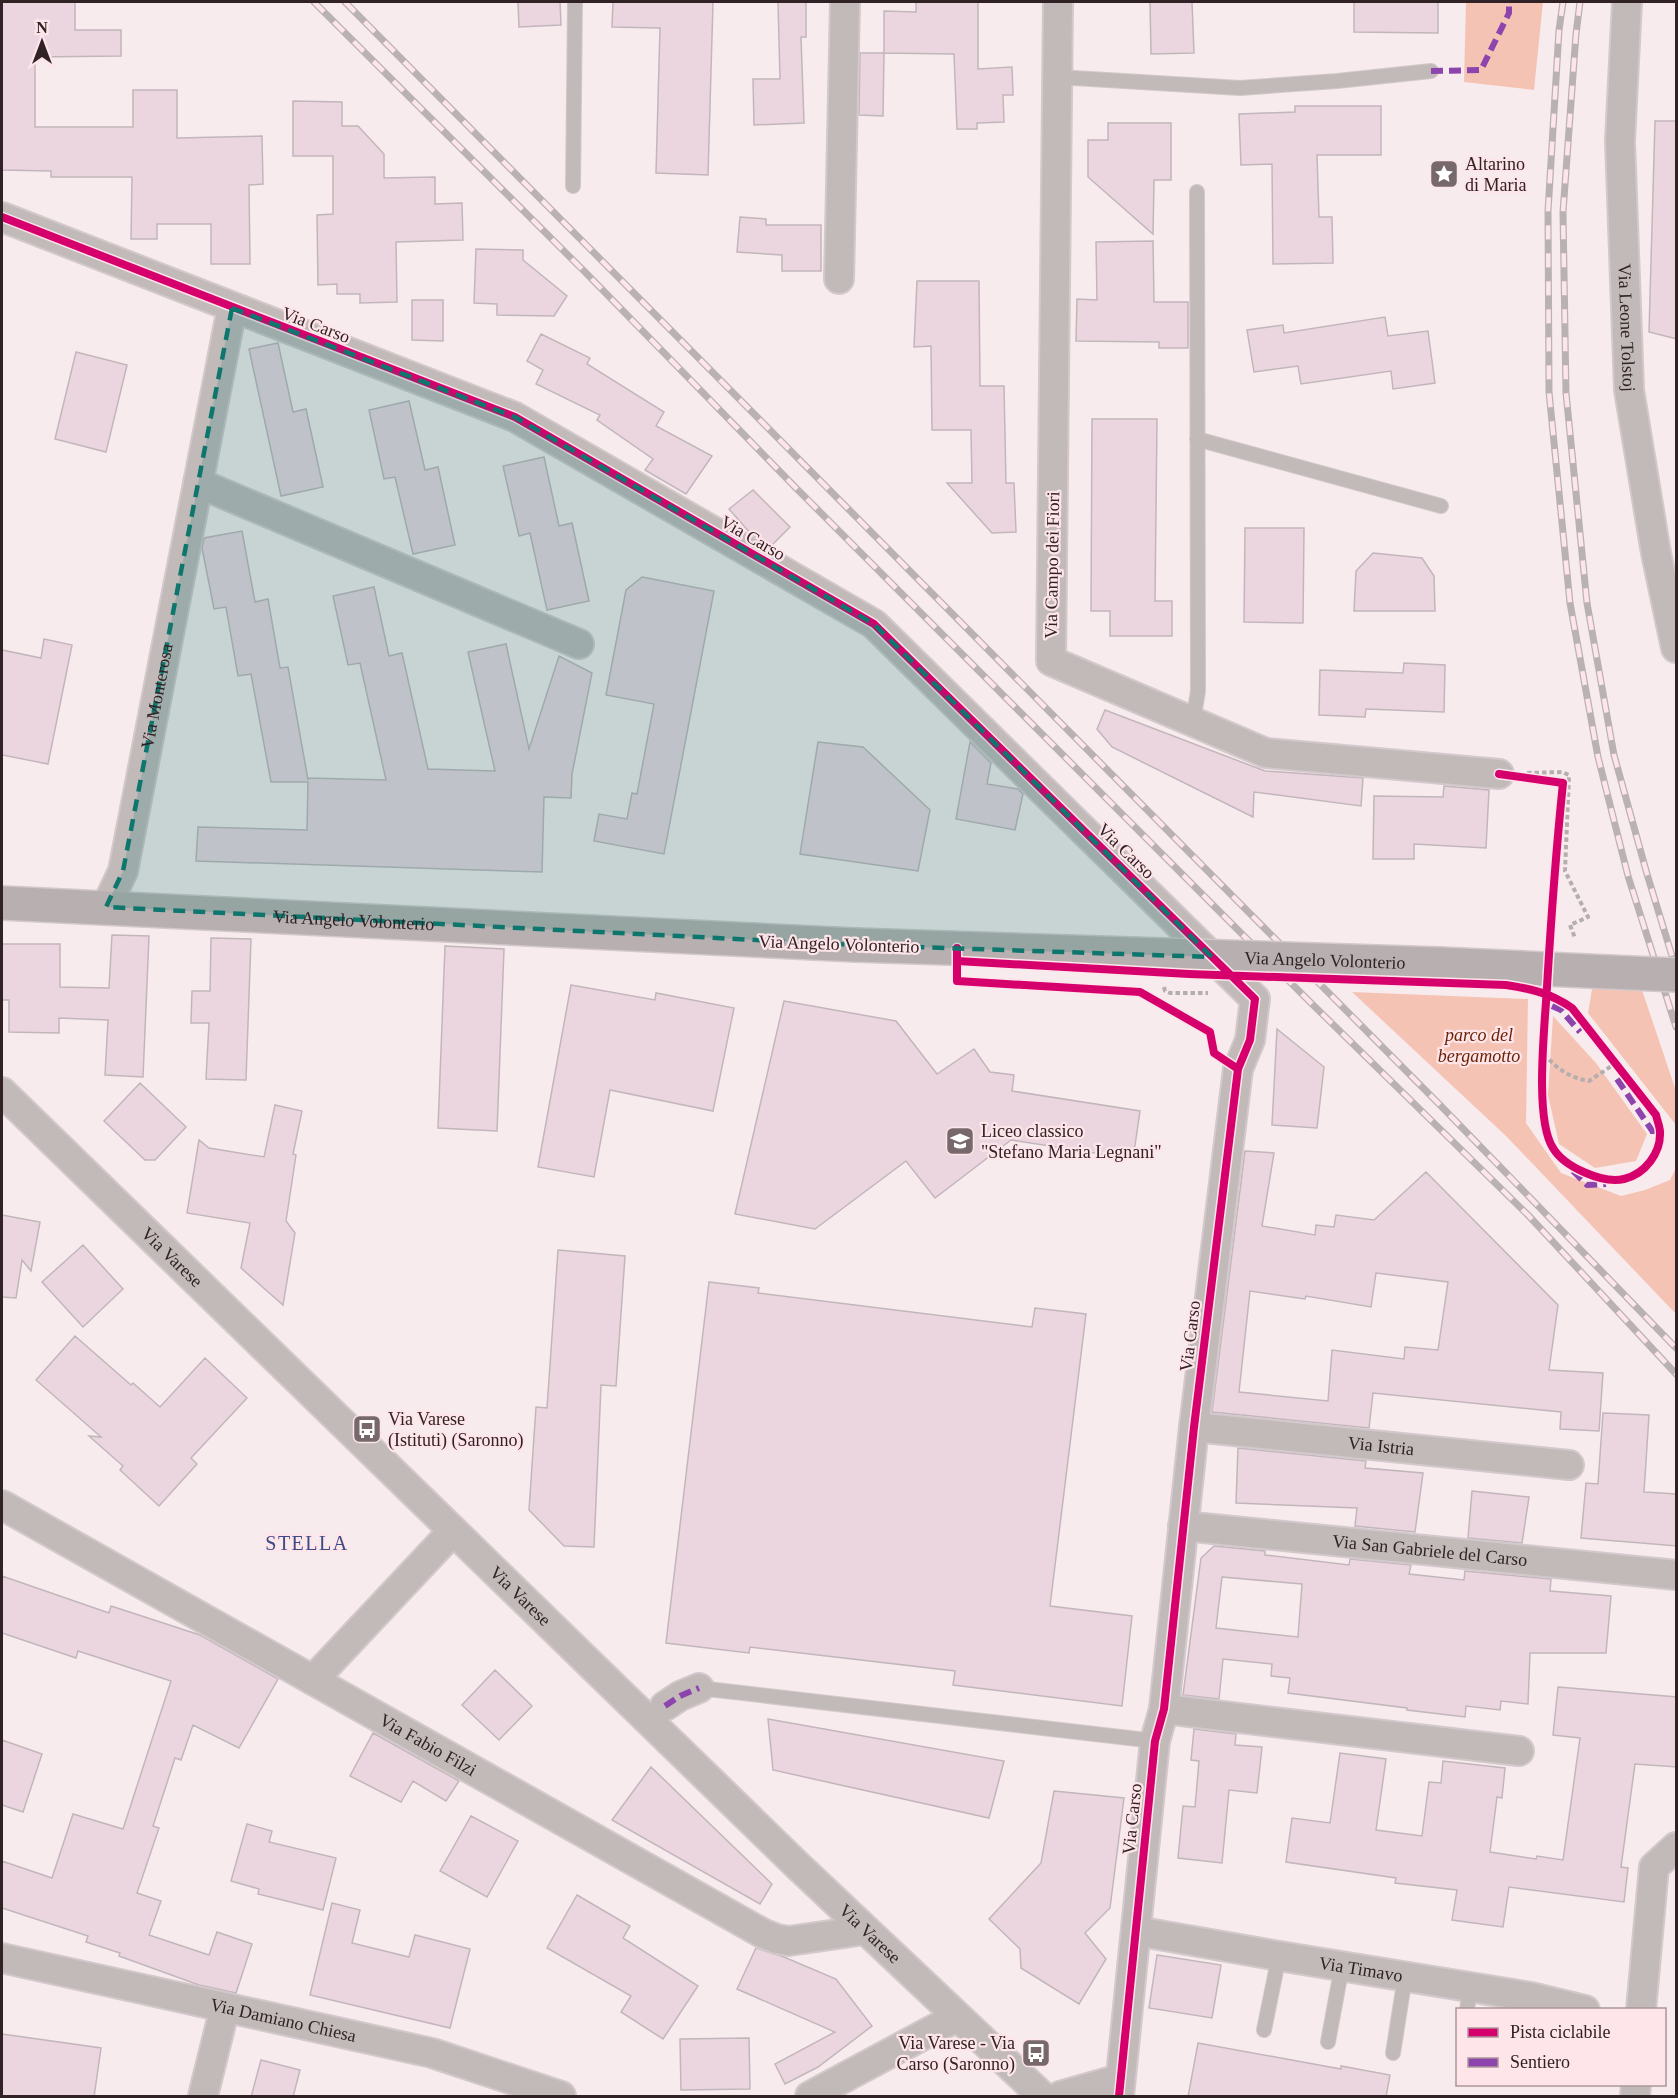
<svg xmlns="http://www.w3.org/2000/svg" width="1678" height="2098" font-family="Georgia,serif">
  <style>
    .green { fill: #f5c3b4 }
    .building { fill: #ebd6e0; stroke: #c2b6bb; stroke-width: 1.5; fill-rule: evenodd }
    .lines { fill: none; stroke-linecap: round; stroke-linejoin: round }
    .lane-casing { stroke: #d3c8cb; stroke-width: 16 }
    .street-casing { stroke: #d3c8cb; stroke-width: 32 }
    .secondary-casing { stroke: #d3c8cb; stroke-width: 36 }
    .path { stroke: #b5aeae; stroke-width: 4; stroke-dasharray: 4.5 3; stroke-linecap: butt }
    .lane { stroke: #c1bab9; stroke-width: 14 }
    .street { stroke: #c1bab9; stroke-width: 28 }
    .secondary { stroke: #b8b0b0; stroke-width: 33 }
    .rail-casing { stroke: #bab2b2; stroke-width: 7 }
    .rail { stroke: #fde5ea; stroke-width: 4.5; stroke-dasharray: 14; stroke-linecap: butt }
    .secondary-bridge-casing { stroke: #d3c8cb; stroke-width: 36; stroke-linecap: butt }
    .secondary-bridge { stroke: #b8b0b0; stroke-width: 33 }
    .quiet { stroke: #8e44ad; stroke-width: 6; stroke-dasharray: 12 6; stroke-linecap: butt }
    .cycleway-casing { stroke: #fde5ea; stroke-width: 11 }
    .cycleway { stroke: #d6006c; stroke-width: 8 }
    .marked { fill: #0f766e; fill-opacity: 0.2; stroke: #0f766e; stroke-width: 4.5; stroke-dasharray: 12 8; stroke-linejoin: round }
    .labels { text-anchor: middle; stroke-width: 4.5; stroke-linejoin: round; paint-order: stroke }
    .poi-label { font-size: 18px; fill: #312225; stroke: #fde5ea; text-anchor: start }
    .street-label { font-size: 18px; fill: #312225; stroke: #fde5ea }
    .park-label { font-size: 18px; font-style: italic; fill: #691f00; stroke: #fde5ea }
    .neighbourhood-label { font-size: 20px; letter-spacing: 1.5px; fill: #3a4b86; stroke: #fde5ea }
  </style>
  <rect width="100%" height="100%" fill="#f7ebee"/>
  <path class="green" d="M1466 2H1543L1534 90 1464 82Z
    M1641 987 1676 1091V1125L1588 1013 1592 989Z
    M1352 992 1528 999 1526 1123 1561 1173 1621 1196 1645 1190 1670 1180 1676 1168V1314L1506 1136Z
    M1553 1016 1596 1063 1647 1134 1636 1161 1595 1168 1559 1144 1548 1095Z"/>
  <path class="building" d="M2 2H75V30H121V56L35 57V127H133V90H177V138L262 136 263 184 249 185 250 264H211V224H157V239H131L132 177H51V171L2 170Z
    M518 2H560L561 25 519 27Z
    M613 2H713L708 175 656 173 660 28 612 27Z
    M778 2H806V37H801L804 123 754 125 753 79H780Z
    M916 2H978V69L1012 67 1013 95H1003L1004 122 977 123V129H957L954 54 884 53V11L916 12Z
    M1150 2H1192L1194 53 1151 54Z
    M1354 2H1438V33L1354 32Z
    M860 53H884L883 116 859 115Z
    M293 101 342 102V126H358L384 154V178L435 177V204L462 203 463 240 396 242 397 302 360 303V294H337V284L318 285 317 215 333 214V156H293Z
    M1295 106H1381V155H1317L1319 217H1332L1333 263 1273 264 1272 164 1241 165 1239 114 1295 112Z
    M1655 121H1677V339L1649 332Z
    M1108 123H1171V180H1154L1153 234 1088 177V140H1108Z
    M740 217 766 219V225H821V271H782V255L737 252Z
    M1153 241 1154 302H1188V348H1159V342L1076 341 1077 299 1097 300 1096 242Z
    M476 249 523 250V260L567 296 554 316 497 315V304L474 303Z
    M917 281H979L980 386H1004L1006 483H1014L1016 532 992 533 947 483H972L971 430H932L931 346 914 347Z
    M412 300H443V341L412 340Z
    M1385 317 1388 336 1428 331 1435 383 1393 389 1391 371 1301 384 1298 366 1254 372 1247 330 1283 325 1284 333Z
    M541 334 590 358 587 364 664 412 656 426 712 456 686 494 645 470 653 459 597 420 600 415 536 384 543 370 527 361Z
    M278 343 293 412 306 409 323 487 281 496 249 349Z
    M76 352 127 365 106 452 55 439Z
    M409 401 425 470 438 467 455 545 413 554 395 477 384 479 369 410Z
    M1092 419H1157L1155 601H1172V636H1110V611H1091Z
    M544 457 559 526 572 523 589 601 547 610 530 533 519 536 503 466Z
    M753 490 790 527 771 546 751 534 729 509Z
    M1245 528H1304L1303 623 1244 622Z
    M242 531 255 602 268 599 280 668 288 667 308 780V778L386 780 360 663 348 665 333 596 374 587 389 656 402 653 428 769 495 771 468 652 506 644 529 749 559 656 592 673 572 774 571 798 544 797 542 872 196 861 198 827 307 830 308 782H271L251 674 238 676 226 607 214 609 202 548 204 538Z
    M1373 553 1422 558 1434 576 1435 611H1354L1356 571Z
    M642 577 714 591 664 854 594 841 599 814 627 819 632 793 637 794 654 704 606 695 626 590Z
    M44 639 72 645 48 764 2 755V650L41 658Z
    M1404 663 1445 665 1444 712 1366 709 1365 717 1319 715 1320 670 1403 673Z
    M1105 710 1265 771 1363 778 1361 806 1254 792 1253 817 1112 747 1097 729Z
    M818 742 863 747 930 810 918 871 800 854Z
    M970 742 991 763 987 784 1018 789 1023 794 1015 830 956 819Z
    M1444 786 1489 790 1486 848 1414 844V859H1373L1374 796 1443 797Z
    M112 935 149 936 143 1077 105 1075 108 1020 59 1018V1033L9 1032V1000H2V944H60V987L109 988Z
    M211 938 251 939 246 1080 206 1079 209 1023H191L192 991H210Z
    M445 946 504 949 497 1131 438 1128Z
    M571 985 655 1000 656 993 734 1008 713 1111 610 1090 594 1177 538 1167Z
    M784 1001 896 1021 937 1074 974 1049 990 1072 1014 1075 1012 1091 1140 1111 1133 1159 1011 1140 935 1198 906 1161 815 1229 735 1214Z
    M1277 1029 1324 1067 1317 1128 1272 1125Z
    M140 1083 186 1127 155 1160H145L104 1121Z
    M275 1105 302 1111 293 1154 296 1155 286 1221 295 1233 283 1305 241 1268 250 1223 187 1213 199 1140 209 1148 264 1157Z
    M1245 1151 1274 1153 1262 1226 1315 1235 1316 1225 1334 1227 1336 1215 1374 1220 1426 1172 1558 1305 1549 1370 1603 1373 1599 1431 1560 1429 1561 1412 1373 1393 1369 1428 1212 1412ZM1376 1273 1448 1282 1438 1350 1405 1347 1404 1359 1332 1350 1328 1401 1239 1392 1250 1291 1305 1299 1306 1296 1371 1307Z
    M2 1215 40 1222 31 1271 22 1260 16 1298 2 1297Z
    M83 1245 123 1289 83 1327 42 1282Z
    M558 1250 625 1256 616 1386 601 1385 594 1547 564 1546 529 1510 536 1407 547 1408Z
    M709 1282 759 1288 758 1293 1032 1327 1035 1308 1086 1314 1050 1606 1132 1616 1122 1706 953 1685 955 1671 750 1647 749 1653 666 1643Z
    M75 1336 131 1385 133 1383 160 1407 205 1358 247 1398 191 1458 197 1464 159 1506 120 1470 123 1466 89 1436 101 1437 36 1380Z
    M1603 1413 1649 1415 1644 1492 1677 1494V1546L1581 1538 1586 1483 1598 1484Z
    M1238 1448 1366 1461 1365 1468 1423 1473 1415 1532 1355 1526 1357 1508 1236 1503Z
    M1472 1491 1529 1497 1522 1543 1468 1538Z
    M1214 1546 1265 1551V1555L1349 1565 1350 1559 1411 1565 1409 1574 1464 1580 1465 1571 1551 1579 1550 1591 1611 1596 1606 1653H1530L1528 1704 1501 1701 1500 1710 1466 1706 1465 1717 1407 1710V1708L1288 1693 1290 1678 1271 1676 1272 1664 1223 1659 1219 1699 1183 1695 1201 1558ZM1222 1577 1302 1584 1298 1637 1216 1628Z
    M2 1576 109 1613 111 1606 200 1635 278 1679 239 1748 193 1725 181 1760 175 1758 153 1826 159 1828 137 1893 161 1901 149 1935 209 1955 217 1932 252 1944 236 1993 199 1985 119 1956 120 1953 86 1942 88 1936 2 1908V1861L52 1878 73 1814 123 1829 171 1681 78 1651 76 1658 2 1633Z
    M495 1670 532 1706 499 1740 462 1705Z
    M1558 1687 1677 1697V1767L1635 1764 1621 1867 1628 1868 1624 1902 1509 1887 1503 1927 1452 1920 1457 1890 1395 1883 1396 1878 1286 1862 1292 1818 1330 1823 1340 1753 1386 1759 1376 1830 1422 1836 1429 1782 1441 1783 1443 1761 1505 1768 1502 1798 1497 1797 1490 1852 1536 1859 1537 1856 1563 1860 1580 1738 1553 1735Z
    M768 1719 1004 1761 989 1818 773 1770Z
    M1194 1729 1236 1734 1235 1745 1262 1747 1257 1793 1229 1790 1222 1863 1178 1858 1183 1806 1195 1807 1199 1761 1191 1760Z
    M373 1733 459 1781 446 1801 413 1781 401 1802 350 1776Z
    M2 1740 42 1754 23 1812 2 1805Z
    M651 1767 772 1884 760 1904 612 1820Z
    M1054 1791 1124 1798 1110 1908 1085 1933 1106 1959 1079 2004 1021 1968 1020 1949 989 1919 1041 1863Z
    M471 1816 518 1841 487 1897 440 1871Z
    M247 1824 272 1831 269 1842 336 1858 323 1910 258 1894 259 1889 231 1881Z
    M577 1895 630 1926 623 1938 698 1986 663 2039 621 2012 631 1996 547 1948Z
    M332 1903 360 1910 352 1943 409 1957 415 1935 470 1949 450 2028 310 1995Z
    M756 1948 784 1957 836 1979 872 2026 818 2067 785 2084 775 2064 835 2032 737 1989Z
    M1157 1955 1221 1965 1212 2018 1149 2008Z
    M2 2034 101 2048 94 2097H2Z
    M749 2038 750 2089 681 2090 680 2039Z
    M1198 2043 1341 2069V2066L1390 2075 1386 2097H1188Z
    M261 2060 300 2070 293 2097H251Z"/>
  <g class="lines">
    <g class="lane-casing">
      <path id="lane" d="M1057 77 1240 88 1337 81 1431 71
        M573 186 575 2
        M1197 439 1441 506
        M1193 722 1198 691 1197 192
        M699 1688 1155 1741
        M1467 2010 1470 1987
        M1264 2030 1279 1956
        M1328 2042 1342 1966
        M1393 2053 1405 1977"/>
    </g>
    <g class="street-casing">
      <g id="street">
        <path d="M1058 2 1051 661 1266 753 1499 774"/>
        <path id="s1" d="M1627 2 1620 141 1629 390 1656 553 1676 648"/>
        <path d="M2 217 515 417 874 624 1255 999 1250 1040 1238 1069 1194 1427 1164 1709 1155 1741 1119 2096"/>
        <path d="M839 279 845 2"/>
        <path d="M198 483 579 644"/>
        <path id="s2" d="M106 907 123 871 232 308"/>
        <path id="s3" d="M2 1092 797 1865 1042 2096"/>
        <path id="s4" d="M1194 1427 1569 1465"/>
        <path id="s5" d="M2 1505 764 1934 777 1939 789 1941 865 1930"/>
        <path id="s6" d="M1183 1526 1676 1575"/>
        <path d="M313 1680 452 1532"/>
        <path d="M665 1706 680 1696 699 1688"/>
        <path d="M1164 1709 1519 1751"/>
        <path id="s7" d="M1136 1931 1279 1956 1531 1997 1585 2010"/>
        <path id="s8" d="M2 1958 432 2053 561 2096"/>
        <path d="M1641 2010 1654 1867 1676 1847"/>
        <path d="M203 2096 225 2007"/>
        <path d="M810 2096 957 2017"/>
        <path d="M1060 2096 1120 2079"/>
        <path d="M1635 2096 1636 2084"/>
      </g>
    </g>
    <g class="secondary-casing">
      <g id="secondary">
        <path id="s9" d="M2 903 855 945"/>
        <path d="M1439 964 1609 972"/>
      </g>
    </g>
    <path class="path" d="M1527 773 1562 772 1569 775 1565 871 1588 917 1570 925 1575 938
      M1164 987 1165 991 1170 993H1208
      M1544 1054C1557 1069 1570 1078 1589 1081L1616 1063"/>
    <use href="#lane" class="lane"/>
    <use href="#street" class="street"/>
    <use href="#secondary" class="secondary"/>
    <g class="rail-casing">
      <path id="rail" d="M314 2 586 273 795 487 1309 1001 1528 1215 1676 1374
        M345 2 1441 1106 1676 1348
        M1563 2 1559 30 1548 211 1549 392 1570 603 1598 757 1628 876 1676 1027
        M1580 2 1576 34 1563 212 1566 393 1587 603 1614 755 1647 874 1676 969"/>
    </g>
    <use href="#rail" class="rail"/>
    <g class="secondary-bridge-casing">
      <g id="secondary-bridge">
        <path id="s10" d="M855 945 1439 964"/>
        <path d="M1609 972 1676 975"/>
      </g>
    </g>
    <use href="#secondary-bridge" class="secondary-bridge"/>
    <path class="quiet" d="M1431 71 1481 70 1509 13V2
      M1552 1006 1561 1010 1580 1032
      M1617 1079 1653 1132V1140
      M1573 1171 1587 1185 1606 1184
      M665 1706 680 1696 699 1688"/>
    <g class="cycleway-casing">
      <path id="cycleway" d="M2 217 515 417 874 624 1255 999 1250 1040 1238 1069 1194 1427 1164 1709 1155 1741 1119 2096
        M957 948V981L1140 992 1210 1032 1214 1053 1238 1069
        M957 961 1189 974 1506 985C1532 989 1550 993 1572 1008L1656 1115C1657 1120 1660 1127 1660 1132 1661 1153 1645 1174 1624 1179 1603 1184 1564 1167 1553 1148 1534 1119 1545 1024 1547 987 1551 919 1556 851 1563 783L1499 774"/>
    </g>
    <use href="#cycleway" class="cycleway"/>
  </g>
  <path class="marked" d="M232 308 515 417 874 624 1212 957 855 945 106 907 123 871Z"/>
  <defs>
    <g id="sight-square" transform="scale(1.5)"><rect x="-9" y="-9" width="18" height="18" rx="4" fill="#76686b" stroke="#fde5ea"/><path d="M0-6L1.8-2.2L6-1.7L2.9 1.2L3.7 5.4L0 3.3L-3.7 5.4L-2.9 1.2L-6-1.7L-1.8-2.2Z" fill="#fff"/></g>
    <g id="school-square" transform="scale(1.5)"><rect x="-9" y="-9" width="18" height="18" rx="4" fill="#76686b" stroke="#fde5ea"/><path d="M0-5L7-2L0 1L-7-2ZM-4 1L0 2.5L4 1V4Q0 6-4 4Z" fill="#fff"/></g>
    <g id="bus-square" transform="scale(1.5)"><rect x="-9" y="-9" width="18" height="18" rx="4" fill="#76686b" stroke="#fde5ea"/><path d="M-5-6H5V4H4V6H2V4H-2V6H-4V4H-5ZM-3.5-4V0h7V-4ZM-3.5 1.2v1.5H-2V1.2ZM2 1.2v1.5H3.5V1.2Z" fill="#fff"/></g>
  </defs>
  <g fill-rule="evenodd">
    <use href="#sight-square" x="1444" y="174"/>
    <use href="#school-square" x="960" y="1141"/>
    <use href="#bus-square" x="367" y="1429"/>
    <use href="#bus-square" x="1036" y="2053"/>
  </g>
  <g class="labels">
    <g class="poi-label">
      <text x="1465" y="170">Altarino<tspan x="1465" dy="21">di Maria</tspan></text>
      <text x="981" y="1137">Liceo classico<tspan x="981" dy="21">"Stefano Maria Legnani"</tspan></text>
      <text x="388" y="1425">Via Varese<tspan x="388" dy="21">(Istituti) (Saronno)</tspan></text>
      <text x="1015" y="2049" text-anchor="end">Via Varese - Via<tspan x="1015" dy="21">Carso (Saronno)</tspan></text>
    </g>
    <g class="street-label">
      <text transform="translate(316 325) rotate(21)" y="6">Via Carso</text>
      <text dy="6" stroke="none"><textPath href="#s1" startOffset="326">Via Leone Tolstoj</textPath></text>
      <text transform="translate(753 538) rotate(30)" y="6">Via Carso</text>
      <text transform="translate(1052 565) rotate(-89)" y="6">Via Campo dei Fiori</text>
      <text dy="6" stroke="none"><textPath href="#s2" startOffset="218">Via Monterosa</textPath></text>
      <text transform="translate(1126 851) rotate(44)" y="6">Via Carso</text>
      <text dy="6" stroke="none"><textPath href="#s9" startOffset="352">Via Angelo Volonterio</textPath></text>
      <text transform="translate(839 944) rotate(2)" y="6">Via Angelo Volonterio</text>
      <text dy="6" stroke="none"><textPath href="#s10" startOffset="470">Via Angelo Volonterio</textPath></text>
      <text dy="6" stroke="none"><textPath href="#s3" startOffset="237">Via Varese</textPath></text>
      <text transform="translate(1190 1336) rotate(-83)" y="6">Via Carso</text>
      <text dy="6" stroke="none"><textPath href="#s4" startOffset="188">Via Istria</textPath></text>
      <text dy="6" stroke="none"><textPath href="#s6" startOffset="248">Via San Gabriele del Carso</textPath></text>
      <text dy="6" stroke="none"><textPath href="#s3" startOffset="723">Via Varese</textPath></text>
      <text dy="6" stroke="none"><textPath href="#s5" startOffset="489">Via Fabio Filzi</textPath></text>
      <text transform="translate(1132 1819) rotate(-84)" y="6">Via Carso</text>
      <text dy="6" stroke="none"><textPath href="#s3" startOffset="1209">Via Varese</textPath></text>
      <text dy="6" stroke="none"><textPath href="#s7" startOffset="228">Via Timavo</textPath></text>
      <text dy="6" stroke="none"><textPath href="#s8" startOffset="288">Via Damiano Chiesa</textPath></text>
    </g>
    <g class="park-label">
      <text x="1479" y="1041">parco del<tspan x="1479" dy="21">bergamotto</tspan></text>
    </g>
    <g class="neighbourhood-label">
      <text x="307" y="1550">STELLA</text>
    </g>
  </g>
  <rect width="1678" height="2098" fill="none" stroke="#312225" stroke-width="6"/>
  <rect x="1456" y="2008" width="210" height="78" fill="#fde5ea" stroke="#ab979b" stroke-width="1.5"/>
  <rect x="1468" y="2028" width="30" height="9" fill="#d6006c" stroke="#ab979b" stroke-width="1.5"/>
  <text x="1510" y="2038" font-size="18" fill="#312225">Pista ciclabile</text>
  <rect x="1468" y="2058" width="30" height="9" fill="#8e44ad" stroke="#ab979b" stroke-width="1.5"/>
  <text x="1510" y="2068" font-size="18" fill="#312225">Sentiero</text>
  <g transform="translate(42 42)" stroke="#fde5ea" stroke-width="4.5" paint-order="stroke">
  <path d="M0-4.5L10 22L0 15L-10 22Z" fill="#312225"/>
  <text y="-9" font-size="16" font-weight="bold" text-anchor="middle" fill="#312225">N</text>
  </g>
</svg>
